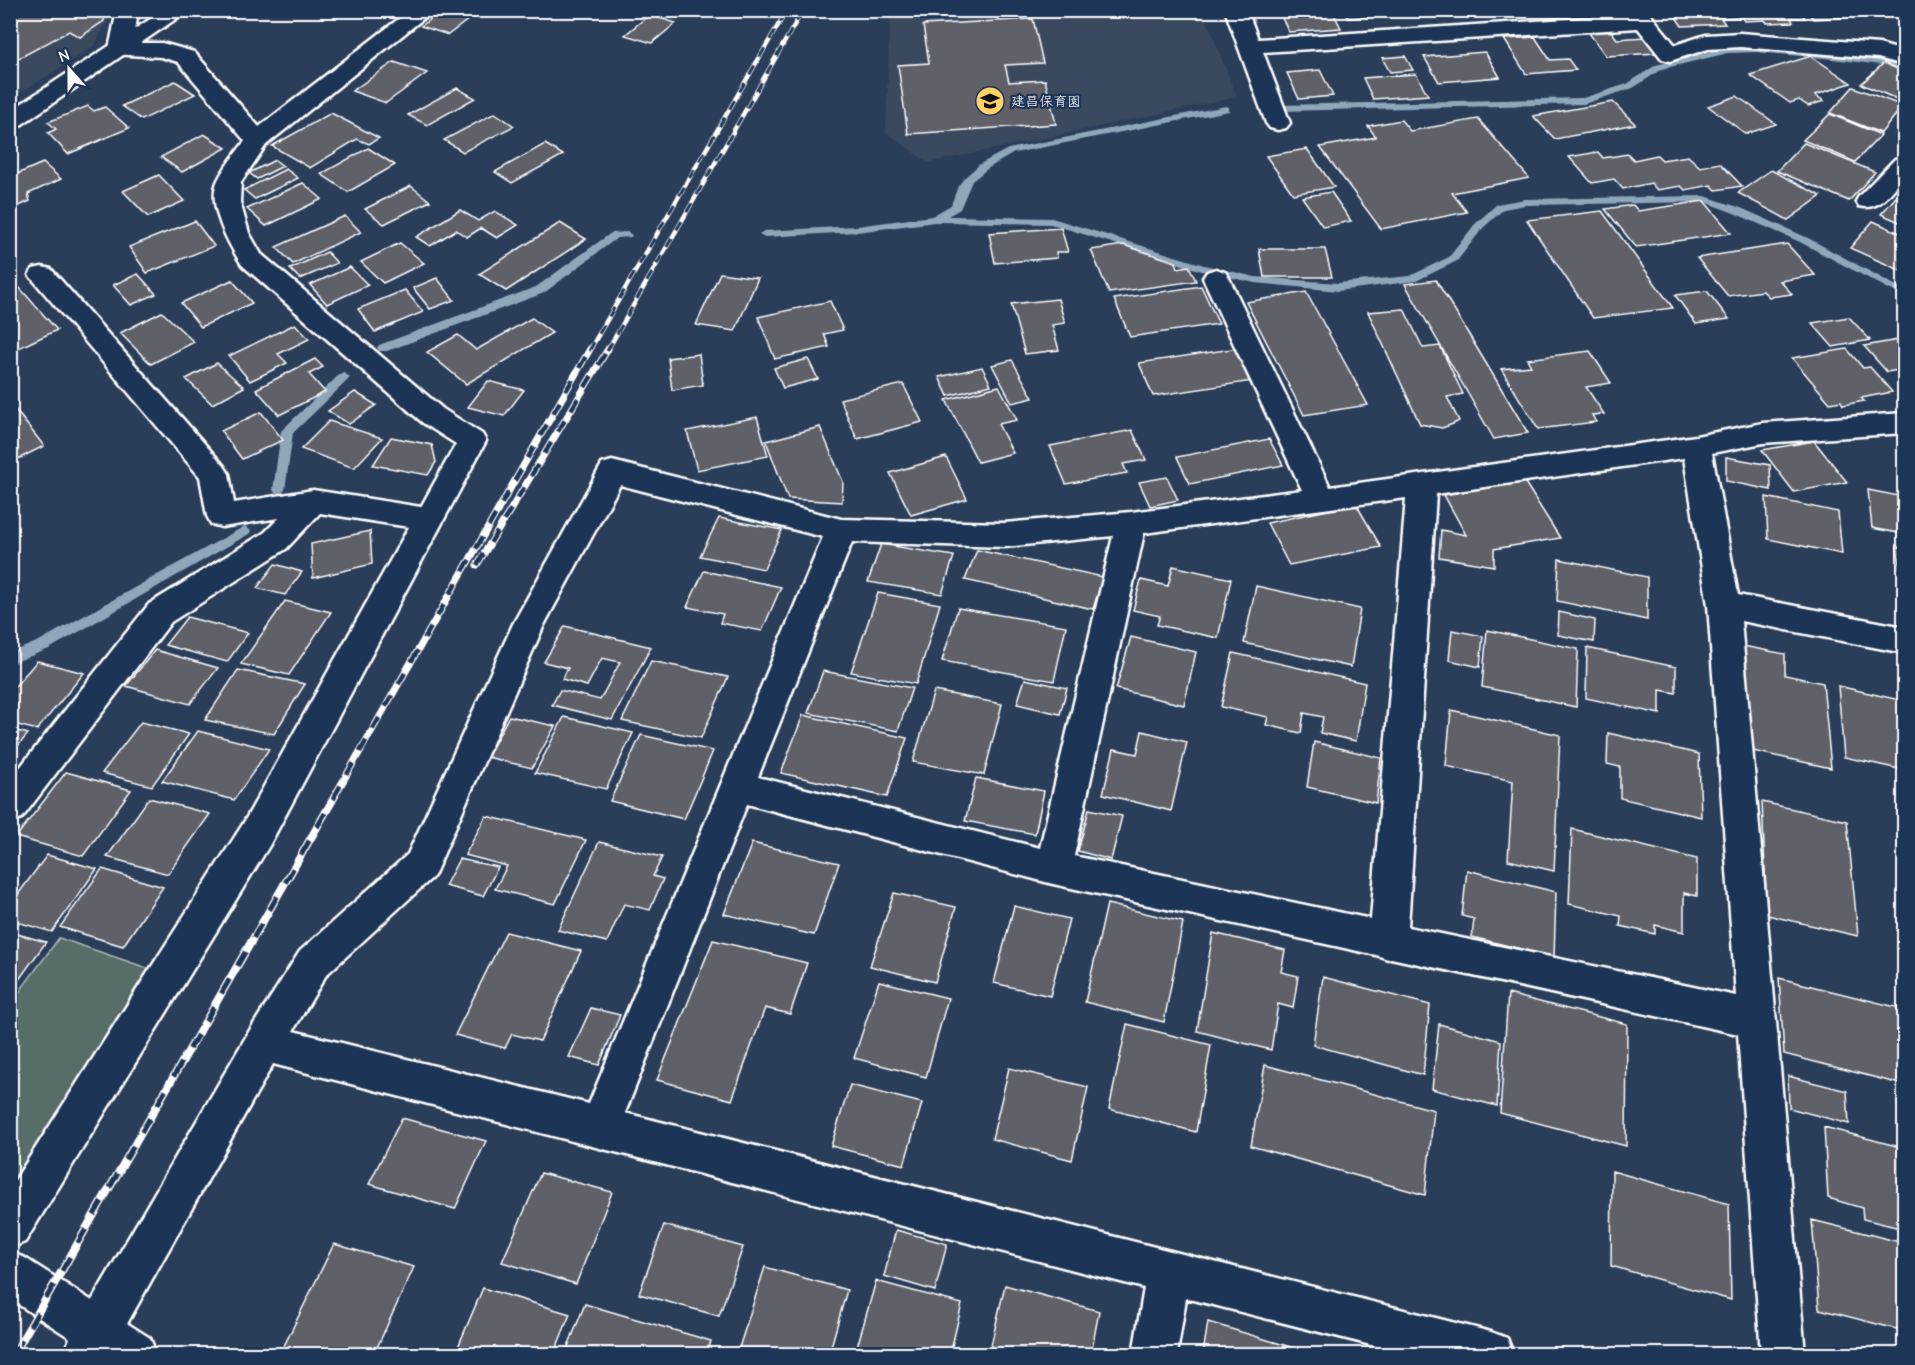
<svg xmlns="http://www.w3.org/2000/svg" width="1915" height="1365" font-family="'Comic Neue','Klee One',sans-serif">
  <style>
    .built { fill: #3a485e }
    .green { fill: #586d68; stroke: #acb6b4; stroke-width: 1.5 }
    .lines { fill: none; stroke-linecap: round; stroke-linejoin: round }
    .stream { fill: #90a7bb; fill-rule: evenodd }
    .building { fill: #5e6068; stroke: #fff; stroke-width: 1.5 }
    .street-casing { stroke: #fff; stroke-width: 5 }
    .secondary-casing { stroke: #fff; stroke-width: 5 }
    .street { fill: #1d3557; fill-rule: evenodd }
    .secondary { fill: #1d3557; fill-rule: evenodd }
    .rail-far2-casing { stroke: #fff; stroke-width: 4.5 }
    .rail-far1-casing { stroke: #fff; stroke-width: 7 }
    .rail-casing { stroke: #fff; stroke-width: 8 }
    .rail-far2 { stroke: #1d3557; stroke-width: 3; stroke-dasharray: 10; stroke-linecap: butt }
    .rail-far1 { stroke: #1d3557; stroke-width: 4.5; stroke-dasharray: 13; stroke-linecap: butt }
    .rail { stroke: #1d3557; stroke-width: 5; stroke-dasharray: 16; stroke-linecap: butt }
    .labels { text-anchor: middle; stroke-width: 4.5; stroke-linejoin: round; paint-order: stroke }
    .far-poi-label { font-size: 14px; fill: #fff; stroke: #1d3557; text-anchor: start }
  </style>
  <rect width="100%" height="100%" fill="#2a3e5a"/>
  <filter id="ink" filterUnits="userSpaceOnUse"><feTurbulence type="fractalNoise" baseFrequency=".0167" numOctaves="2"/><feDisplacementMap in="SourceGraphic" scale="12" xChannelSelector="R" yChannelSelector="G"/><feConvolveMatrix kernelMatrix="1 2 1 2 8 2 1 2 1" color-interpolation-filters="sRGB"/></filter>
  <g filter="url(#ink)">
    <path class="built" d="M11 11H112L95 45 11 99Z
      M890 11H1203L1237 97 928 163 886 132Z"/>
    <path class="green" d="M59 938 150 969 11 1190V1003Z"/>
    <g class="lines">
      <path class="stream" d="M1756 46 1883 59 1904 65V71L1882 65 1824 58 1756 52 1728 53 1662 69 1633 88 1584 104 1280 111 1275 108 1280 105 1583 98 1627 84 1656 65 1728 47Z
        M1226 106 1229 107V111L1014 153 987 169 972 181 960 209 948 216 1052 218 1204 265 1255 277 1338 283 1410 276 1449 257 1475 224 1497 204 1525 199 1705 196 1741 208 1808 238 1904 290V297L1800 242 1734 213 1705 202 1525 205 1504 209 1483 228 1457 261 1416 281 1338 291 1255 283 1202 271 1051 224 935 222 857 232 764 237 759 234 764 231 857 226 932 216 951 205 958 186 965 177 980 164 1008 149Z
        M627 232 632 235 631 237 617 238 544 293 387 351H379L377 348 379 345 536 287 611 233Z
        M344 373 350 377 348 380 293 433 285 490 279 494 275 493 273 490 281 431 340 374Z
        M245 526 251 531 249 534 49 649 10 664V653L39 641Z"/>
    </g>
    <path class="building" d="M10 10H106L104 21 80 37 69 31 10 63Z
      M443 10H481L448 35 421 26Z
      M655 10H689L684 17Z
      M1278 10H1332L1341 28 1289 32Z
      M1344 10H1389L1391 15 1348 18Z
      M1400 10H1440L1441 12 1402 15Z
      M1671 10H1715L1725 24 1682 26Z
      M1717 10H1734L1739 17 1722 18Z
      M1737 10H1800L1805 18H1791L1793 22 1767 23 1765 20 1744 21Z
      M1807 10H1863L1868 16 1813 19Z
      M1888 10H1904V29Z
      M649 15 676 23 652 43 625 35Z
      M1033 19 1043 63 1005 65 1009 82 1045 80 1056 124 908 134 898 65 929 63 923 25Z
      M1611 31 1617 39 1645 37 1656 53 1606 56 1589 33Z
      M1535 37 1550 60 1568 59 1576 70 1526 74 1504 39Z
      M1485 52 1500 77 1439 82 1424 57Z
      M1405 56 1413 70 1390 72 1382 58Z
      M1811 56 1851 83 1815 95 1824 101 1808 106 1799 100 1790 103 1750 75Z
      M394 62 427 73 386 103 352 91Z
      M1884 63 1904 72V102L1861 84Z
      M1320 70 1333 96 1299 99 1287 73Z
      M1416 74 1428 95 1373 99 1363 78Z
      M175 81 195 94 142 120 122 106Z
      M1853 87 1903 106 1881 133 1830 113Z
      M457 88 475 98 427 125 408 115Z
      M1737 96 1776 124 1746 134 1708 106Z
      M1613 102 1635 124 1555 139 1533 116Z
      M88 106 94 111 105 107 129 128 68 154 48 133 56 129 48 122Z
      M331 113 379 138 369 144 357 139 310 168 272 146Z
      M495 113 514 126 463 152 444 140Z
      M1830 114 1881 135 1855 162 1803 140Z
      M1478 119 1529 178 1452 193 1467 212 1381 229 1320 147 1376 137 1368 126 1401 120 1410 131Z
      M204 134 226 148 182 172 161 157Z
      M1804 143 1875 172 1849 201 1777 171Z
      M545 144 563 155 512 183 495 172Z
      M368 148 395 165 348 192 321 174Z
      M1307 149 1334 187 1293 194 1266 156Z
      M1598 152 1603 158 1628 154 1634 160 1657 155 1662 160 1688 156 1700 167 1720 163 1742 186 1716 190 1711 185 1685 190 1681 186 1657 190 1651 183 1623 189 1614 179 1592 183 1569 157Z
      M275 160 283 166 257 179 249 173Z
      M43 163 61 179 28 194 30 201 10 210V177Z
      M286 169 298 178 255 199 244 190Z
      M1771 170 1821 196 1788 220 1738 193Z
      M159 175 184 201 148 217 123 191Z
      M303 183 322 199 266 226 247 209Z
      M411 186 430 201 384 224 365 209Z
      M1331 192 1351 221 1323 227 1302 197Z
      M1896 197 1904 200V224L1881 214Z
      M1704 201 1731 233 1636 247 1605 209 1633 205 1638 211Z
      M460 210 478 221 495 211 518 225 497 238 481 228 467 237 456 230 430 246 416 237Z
      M1602 211 1673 308 1593 318 1527 220Z
      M345 216 361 232 293 264 276 247Z
      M195 221 214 246 147 273 129 247Z
      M1873 221 1904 235V272L1850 248Z
      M560 223 586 239 506 291 479 274Z
      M1061 228 1068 252H1056L1057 258 995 263 989 233Z
      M400 243 424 263 383 283 361 262Z
      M1787 244 1815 275 1780 281 1792 294 1769 297 1763 291 1728 296 1697 258Z
      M1123 245 1176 262 1178 268 1189 266 1196 281 1109 293 1091 250Z
      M1259 249H1325L1332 277H1264Z
      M327 252 337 263 300 279 290 269Z
      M350 267 368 285 327 304 310 285Z
      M720 273 758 278 735 331 696 325Z
      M138 274 156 294 131 305 113 285Z
      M10 277 57 330 10 352Z
      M437 278 454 300 430 309 413 288Z
      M232 280 252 303 201 327 181 303Z
      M1436 280 1528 433 1494 439 1405 284Z
      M1201 286 1219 324 1130 337 1114 299Z
      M405 290 423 312 375 332 358 309Z
      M1707 291 1729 319 1696 324 1675 295Z
      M1306 292 1368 405 1304 415 1246 302Z
      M1058 299 1065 323 1052 325 1059 350 1025 354 1011 304Z
      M830 301 843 330 824 334 829 347 775 359 758 317Z
      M1404 309 1423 348 1440 346 1463 394 1447 397 1459 421 1453 424 1442 428 1420 424 1368 312Z
      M162 312 194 342 151 364 120 333Z
      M1849 317 1870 340 1833 347 1812 323Z
      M532 318 552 333 466 384 427 352 458 335 476 350Z
      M295 324 309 339 278 354 287 363 250 381 229 356Z
      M1904 339V369L1887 372 1864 346Z
      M1238 348 1253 381 1153 396 1139 363Z
      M1847 349 1863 368 1870 367 1892 392 1861 398 1864 401 1843 405 1841 401 1830 403 1792 358Z
      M1590 351 1611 383 1586 387 1604 414 1592 415 1596 422 1538 429 1501 369 1531 366 1527 359Z
      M699 354 703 385 672 390 668 358Z
      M315 359 323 367 309 374 325 392 279 415 256 389Z
      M808 359 818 379 783 388 774 368Z
      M1012 360 1033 398 1012 403 992 365Z
      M217 363 244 387 212 404 186 379Z
      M982 367 991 385 948 396 939 377Z
      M488 381 524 390 504 416 468 407Z
      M903 384 922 422 857 439 840 399Z
      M999 386 1017 420 998 424 1013 453 978 462 946 400Z
      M355 392 376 405 349 424 328 411Z
      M10 403 44 446 10 463Z
      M261 412 283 440 242 459 221 431Z
      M757 417 768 456 697 470 687 431Z
      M329 421 382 438 354 468 301 449Z
      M820 427 843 482 842 502 788 499 766 441Z
      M1132 430 1146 460 1123 464 1127 473 1066 484 1050 446Z
      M391 437 432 445 436 462 428 475 373 465Z
      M1269 439 1283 465 1190 484 1177 457Z
      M1814 441 1847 482 1794 492 1762 450Z
      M946 457 967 499 911 515 890 473Z
      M1726 457 1770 465 1771 490 1726 481Z
      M1167 477 1178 500 1150 506 1139 482Z
      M1524 481 1560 538 1494 549V566L1439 557 1441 530 1466 535 1444 495Z
      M1868 490 1904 497V534L1872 528Z
      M1766 497 1838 512 1842 554 1768 539Z
      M1356 504 1381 547 1289 565 1267 523Z
      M719 518 782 530 764 569 700 556Z
      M370 531 372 564 313 578 311 544Z
      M881 544 954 556 942 594 868 582Z
      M1897 547 1904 548V587H1903Z
      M977 550 1103 577 1093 609 965 580Z
      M1559 559 1647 577V620L1557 601Z
      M275 564 302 572 285 595 257 588Z
      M1173 566 1231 579 1218 638 1157 625 1160 616 1133 610 1141 580 1168 586Z
      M704 571 781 587 762 631 720 623 723 614 687 607Z
      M1256 586 1360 609 1351 667 1244 643Z
      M878 593 940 604 916 684 851 672Z
      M285 601 331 612 289 675 241 664Z
      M958 608 1066 626 1054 681 942 661Z
      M1559 612 1595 620 1594 642 1558 635Z
      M187 617 248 633 227 662 165 645Z
      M565 626 651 647 612 720 552 705 560 690 600 700 620 662 602 658 587 686 562 679 568 668 544 662Z
      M1452 630 1483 636 1480 667 1449 660Z
      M1487 630 1578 649 1576 707 1482 687Z
      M1131 637 1196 652 1184 705 1116 689Z
      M1743 646 1785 654V675L1823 683 1831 768 1748 750Z
      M1587 648 1676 667V693L1660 690V714L1586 698Z
      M155 650 218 668 190 704 126 686Z
      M1233 653 1365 683 1356 741 1320 733 1323 717 1304 713 1301 733 1266 725 1268 717 1221 707Z
      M37 661 84 673 37 730 10 723V692Z
      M651 661 728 677 701 738 622 721Z
      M238 670 305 684 274 734 205 720Z
      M823 671 912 688 898 731 808 713Z
      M1025 679 1067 688 1060 714 1017 704Z
      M1838 686 1904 701V770L1844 757Z
      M934 691 1002 704 984 775 913 762Z
      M1451 710 1560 735 1554 871 1508 860 1513 781 1446 766Z
      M803 715 907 738 887 797 781 773Z
      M509 716 555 726 532 768 487 757Z
      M564 717 633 733 606 789 535 773Z
      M141 722 189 734 152 786 102 773Z
      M10 729 28 734 10 755Z
      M198 731 269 749 234 800 162 781Z
      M1142 731 1187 742 1171 811 1103 794 1114 749 1137 754Z
      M1608 733 1699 754 1701 817 1620 798V767L1607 764Z
      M641 735 713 751 684 819 610 801Z
      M1314 742 1381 758 1376 803 1307 787Z
      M66 772 131 790 83 856 16 837Z
      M976 778 1044 791 1035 834 965 821Z
      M149 798 210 814 168 874 107 857Z
      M1762 802 1847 821 1858 936 1767 915Z
      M1089 809 1122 816 1111 860 1078 851Z
      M486 816 586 840 555 904 495 889 507 866 465 855Z
      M1572 829 1697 859V896L1684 893V932L1655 925V934L1620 926 1621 916 1569 904Z
      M599 842 662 857 653 876 663 879 650 910 624 904 607 942 558 930Z
      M752 843 839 863 814 935 724 914Z
      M47 855 97 869 52 932 10 920V905Z
      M459 859 498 867 483 896 445 886Z
      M102 869 163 887 123 946 60 927Z
      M1467 870 1556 892 1554 957 1472 937 1474 919 1462 916Z
      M894 893 956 907 935 982 870 966Z
      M1107 904 1183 922 1164 1022 1085 1002Z
      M1014 906 1069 919 1050 996 994 983Z
      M10 932 46 942 10 992Z
      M506 932 581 951 540 1041 512 1034 505 1048 455 1035Z
      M1213 933 1285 950 1281 972 1298 976 1293 1008 1278 1004 1271 1050 1197 1031Z
      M713 940 807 963 790 1014 765 1008 732 1100 657 1080Z
      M1323 977 1430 1005 1423 1075 1313 1045Z
      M1779 978 1904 1009V1085L1784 1054Z
      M879 981 948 998 926 1077 854 1058Z
      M1508 994 1627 1024 1626 1146 1500 1113Z
      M591 1008 620 1015 599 1065 569 1057Z
      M1127 1024 1211 1045 1196 1132 1109 1109Z
      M1439 1024 1501 1041 1497 1106 1432 1089Z
      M1265 1065 1434 1110 1425 1195 1251 1146Z
      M1009 1068 1088 1087 1072 1160 992 1139Z
      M1788 1076 1847 1091 1849 1124 1789 1108Z
      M850 1085 922 1103 904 1165 831 1146Z
      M402 1118 486 1141 455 1209 369 1184Z
      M1824 1127 1904 1148V1229L1863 1219 1862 1208 1828 1198Z
      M1612 1171 1729 1204 1731 1300 1611 1266Z
      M541 1173 612 1192 576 1284 502 1262Z
      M1812 1220 1904 1243V1331L1819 1309Z
      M664 1225 743 1247 719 1316 639 1294Z
      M896 1230 947 1244 935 1291 884 1276Z
      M334 1244 414 1267 374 1354H280Z
      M765 1267 847 1290 829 1354H737Z
      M876 1281 962 1304 950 1354H855Z
      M1005 1285 1099 1311 1091 1354H989Z
      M483 1288 570 1314 554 1354H455Z
      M585 1304 711 1341 707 1354H565Z
      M1208 1322 1304 1351V1354H1203Z"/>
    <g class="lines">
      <g class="street-casing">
        <path id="street" d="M117 10H139L132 43H162L194 52 259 127 410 10H434L266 145 241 182 240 202 249 233 261 254 443 409 482 434 486 441 269 846 25 1242 10 1248V1188L243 824 409 527 320 513 286 549 171 622 22 818 10 822V780L149 604 264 533 279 518 222 527 211 524 207 516 200 477 29 275 33 269 42 267 51 269 224 466 229 474 234 503 313 490 421 507 456 444 423 423 242 265C229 245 206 204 218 180 225 166 236 153 245 141L178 62 161 57 112 54 109 49Z
          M1225 10H1247L1258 39 1628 15 1625 10H1647L1675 45 1706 35 1740 33 1879 44 1904 51V65L1878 58 1740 47 1708 49 1670 61 1662 59 1638 28 1263 52 1290 123 1286 128 1278 130 1270 128 1266 123Z
          M1904 157V178C1891 191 1880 212 1859 206L1856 201 1859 196 1895 159Z
          M1216 269 1225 272 1229 278 1330 487 1696 436 1763 423 1904 413V433L1763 443 1712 453 1738 595 1904 627V653L1741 621 1805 1354H1761L1738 1034 1391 958 1388 959 1376 955 1053 884 747 804 625 1113 1491 1332 1507 1338 1513 1354H1406L1186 1298 1177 1354H1133L1144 1288 273 1064 110 1354H64L70 1338 250 1030 300 951 408 854 513 624 602 464 612 461 841 519 1004 523 1131 512 1302 490 1203 278 1207 272ZM1684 458 1708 605 1736 996 1408 927 1436 494ZM620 485 823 537 589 1104 293 1031 326 975 434 876 544 625ZM1406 498 1371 919 1074 856 1144 533ZM1113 536 1040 848 758 777 852 542 1004 547Z"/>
      </g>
      <g class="secondary-casing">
        <path id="secondary" d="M164 10H189L18 127 10 129V111Z
          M10 1252 25 1258 150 1338 156 1354H95L10 1299Z"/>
      </g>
      <use href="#street" class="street"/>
      <use href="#secondary" class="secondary"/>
      <g class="rail-far2-casing">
        <path id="rail-far2" d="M589 351 787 10
          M607 351 803 10"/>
      </g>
      <g class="rail-far1-casing">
        <path id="rail-far1" d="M477 565 608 349
          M334 797 590 349"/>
      </g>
      <g class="rail-casing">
        <path id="rail" d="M14 1354 335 796"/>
      </g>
      <use href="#rail-far2" class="rail-far2"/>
      <use href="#rail-far1" class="rail-far1"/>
      <use href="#rail" class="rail"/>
    </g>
  </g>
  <defs>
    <g id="school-disc" transform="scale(1.5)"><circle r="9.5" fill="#ffd166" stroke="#1d3557"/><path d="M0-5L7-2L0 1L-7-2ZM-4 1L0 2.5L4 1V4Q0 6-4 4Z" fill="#111"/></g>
  </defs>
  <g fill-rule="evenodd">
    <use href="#school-disc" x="990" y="101"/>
  </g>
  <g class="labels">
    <g class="far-poi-label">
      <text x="1011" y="106">建昌保育園</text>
    </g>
  </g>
  <rect width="1915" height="1365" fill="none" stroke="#1d3557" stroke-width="36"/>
  <rect x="18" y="18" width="1879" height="1329" fill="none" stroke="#fff" stroke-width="2" filter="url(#ink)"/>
  <g transform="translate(69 69) rotate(339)" stroke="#1d3557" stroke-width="4.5" paint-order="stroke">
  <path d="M0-4.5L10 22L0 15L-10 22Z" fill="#ffffff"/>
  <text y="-9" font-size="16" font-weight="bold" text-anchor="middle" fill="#ffffff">N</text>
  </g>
</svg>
